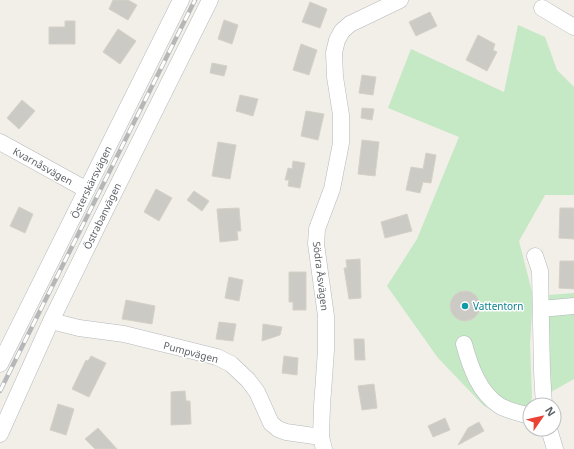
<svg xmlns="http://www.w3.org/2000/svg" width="574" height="449" font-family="'Noto Sans',sans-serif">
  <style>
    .green { fill: #c5e8c5 }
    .building { fill: #cccac5; stroke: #d6d1c6 }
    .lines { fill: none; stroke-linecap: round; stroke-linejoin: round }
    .minor-casing { stroke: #b5b8bc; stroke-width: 17 }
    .minor { stroke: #fff; stroke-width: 16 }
    .rail-casing { stroke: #b6b7b8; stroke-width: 4.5 }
    .rail { stroke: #fff; stroke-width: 3; stroke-dasharray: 9; stroke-linecap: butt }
    .culture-dot { fill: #0f9aa8; stroke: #fff; stroke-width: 1.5 }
    .labels { text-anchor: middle; stroke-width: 3; stroke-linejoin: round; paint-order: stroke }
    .street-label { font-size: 10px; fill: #5f6368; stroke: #fff }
    .culture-label { font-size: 10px; fill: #0d838f; stroke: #fff; text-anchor: start }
  </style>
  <rect width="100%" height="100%" fill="#f1efe8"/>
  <path class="green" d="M518 25 545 37 557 70 574 87V195H545L519 241 533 296 530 344 532 398 523 423 484 406 438 358 387 286 417 239 459 137 388 108 411 49 504 92Z
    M574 293V379L551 392 548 295Z"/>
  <path class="building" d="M113 0H128L137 5 128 20 109 9Z
    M310 2 327 9 320 28 302 22Z
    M430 12 437 26 416 36 409 22Z
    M224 20 238 25 232 44 218 39Z
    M65 21H75V44H49V27H65Z
    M118 29 136 41 120 64 103 52Z
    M478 35 495 44 493 50 497 52 487 71 466 60Z
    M301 44 317 50 309 75 293 70Z
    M212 63 227 66 224 76 210 73Z
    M362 75 376 77 373 95 359 93Z
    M240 95 258 99 253 116 236 111Z
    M22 100 35 111 19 129 7 118Z
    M362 108 374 109 372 120 361 118Z
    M306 111 324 114 318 140 301 136Z
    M362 140 379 142 375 176 358 174Z
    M218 142 236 145 230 179 212 176Z
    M426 153 436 155 431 183 423 182 420 193 406 190 411 167 423 169Z
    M293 161 305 163 300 188 288 186 289 180H285L288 168 292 169Z
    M156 189 172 198 159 221 144 212Z
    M194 191 209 201 202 211 187 200Z
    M19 207 33 214 25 233 10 226Z
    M239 208 241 231H237L238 240 220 242 217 209Z
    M560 208H574V239L559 238Z
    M407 214 412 231 385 238 381 222Z
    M360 259 361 298 349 299 344 268H347L346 260Z
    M560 261H574V289L559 288Z
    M289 272H306V310H293V302H289Z
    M229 277 243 280 239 301 225 298Z
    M450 306a15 15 0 1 1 30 0a15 15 0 1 1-30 0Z
    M126 300 155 306 152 324 122 319Z
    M219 322 236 324 233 341 216 339Z
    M263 324 282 327 280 335 262 341Z
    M354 339H364L365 360H355Z
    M91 356 106 363 89 397 72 389 86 360 88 361Z
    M284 356 298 358 297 375 282 373Z
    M374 384 377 408 362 410 358 386Z
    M185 391 186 401H190L191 424 171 425V392Z
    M58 404 74 409 66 435 50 430Z
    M445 418 450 430 433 437 428 426Z
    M479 422 484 431 458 445 468 428Z
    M98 428 117 449H95L85 439Z"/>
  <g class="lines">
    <g class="minor-casing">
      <path id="minor" d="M542 8 574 27
        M0 142 87 190
        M535 256 540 271 542 372 544 405
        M541 309 574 306
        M51 321 79 328 124 334 217 357 231 364 248 380 257 392 271 423 278 429 286 432 321 437
        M464 344C470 366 479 393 500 406 509 411 520 413 530 416
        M0 364 181 0
        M549 429 555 449
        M0 434 51 321 99 223 210 0
        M324 449 321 437 322 406 326 350V316L316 244 317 229 332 189 341 143V115L335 77 334 53 337 40 342 31 350 24 400 0"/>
    </g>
    <use href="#minor" class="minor"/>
    <g class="rail-casing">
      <path id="rail" d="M0 391 195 0"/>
    </g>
    <use href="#rail" class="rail"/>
  </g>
  <circle class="culture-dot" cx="465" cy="306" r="4"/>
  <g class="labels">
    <g class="street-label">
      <text transform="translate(43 166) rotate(29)" y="4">Kvarnåsvägen</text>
      <text transform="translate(91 182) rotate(-64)" y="4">Österskärsvägen</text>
      <text transform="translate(102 216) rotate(-64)" y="4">Östrabanvägen</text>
      <text transform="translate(321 276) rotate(83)" y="4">Södra Åsvägen</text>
      <text transform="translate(191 352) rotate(15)" y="4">Pumpvägen</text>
    </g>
    <g class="culture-label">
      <text x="473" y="310">Vattentorn</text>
    </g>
  </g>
  <g transform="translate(542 417) rotate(56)"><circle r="19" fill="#ffffff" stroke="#bfc1c3"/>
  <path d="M0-3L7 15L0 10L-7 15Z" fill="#ea4335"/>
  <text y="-6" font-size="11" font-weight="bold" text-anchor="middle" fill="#5f6368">N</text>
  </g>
</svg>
